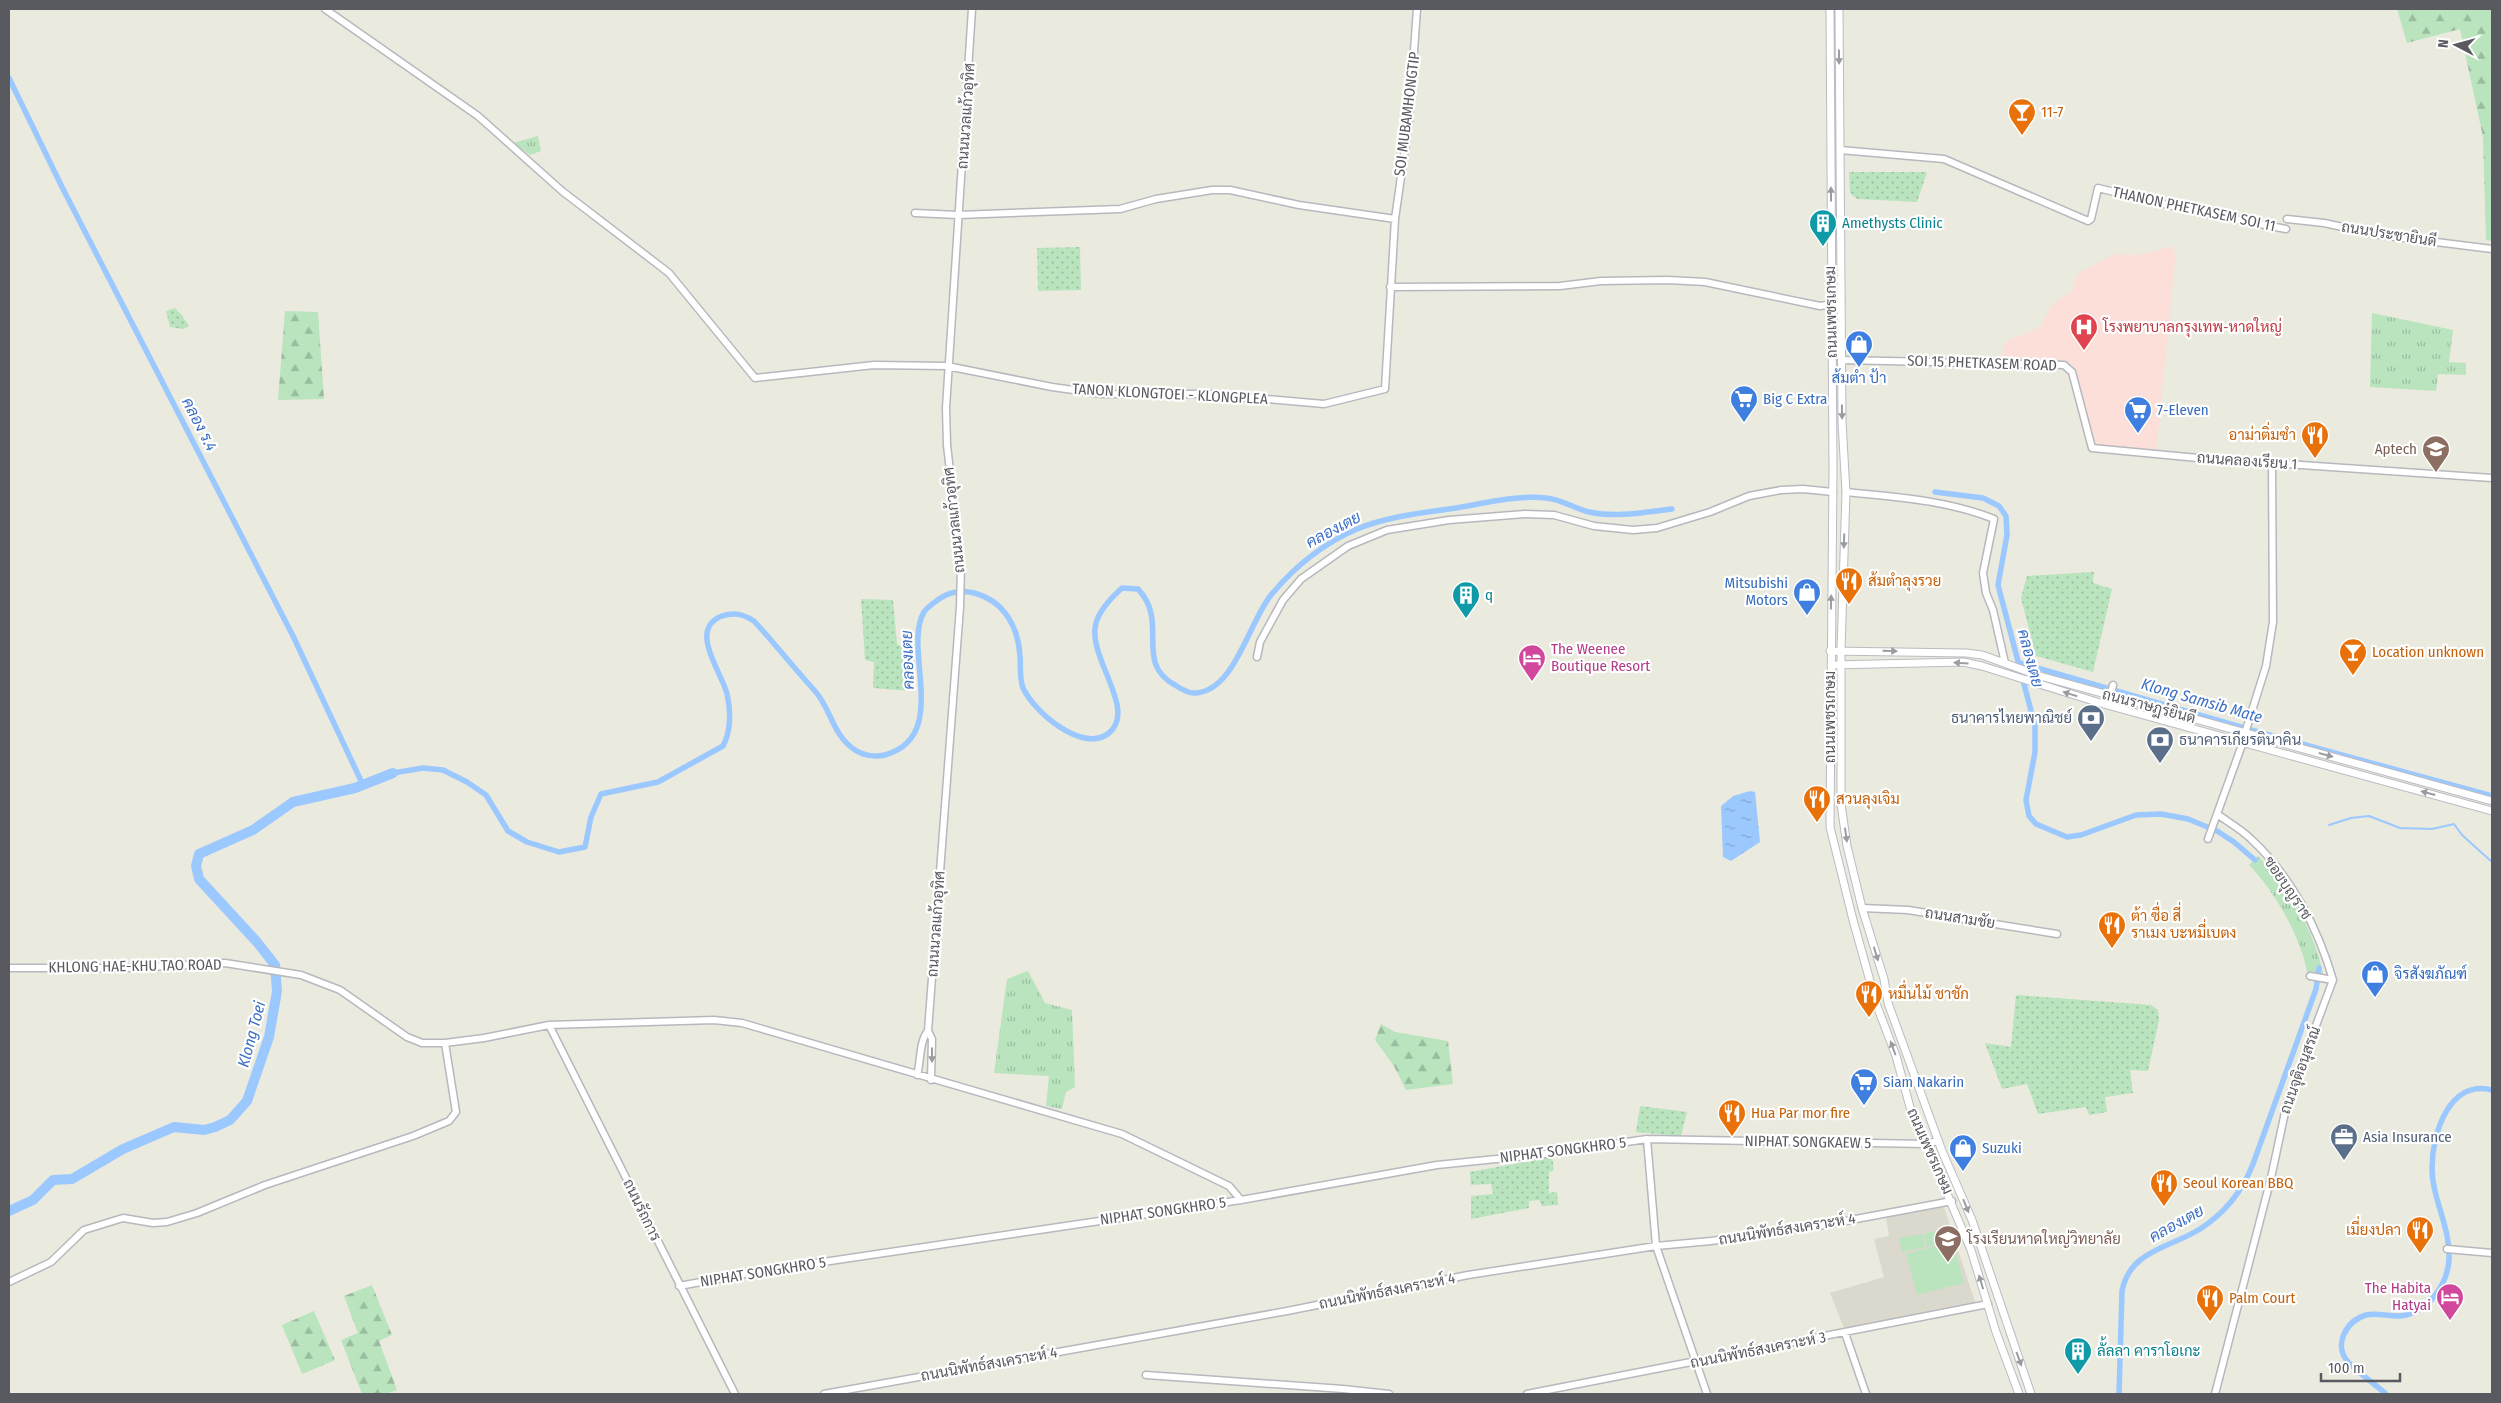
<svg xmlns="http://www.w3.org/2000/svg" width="2501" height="1403" font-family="'Fira Sans Condensed',Sarabun,sans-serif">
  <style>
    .education { fill: #dbd9cd }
    .medical { fill: #fbdfd8 }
    .grass { fill: url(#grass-dots) }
    .forest { fill: url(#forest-firs) }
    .park { fill: url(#park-tufts) }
    .garden { fill: #b9e4be }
    .water { fill: url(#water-ripples) }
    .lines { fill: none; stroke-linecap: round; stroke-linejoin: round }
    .stream { stroke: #9bc8ff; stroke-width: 2 }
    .canal { stroke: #9bc8ff; stroke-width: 5.5 }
    .river { stroke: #9bc8ff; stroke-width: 10 }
    .tertiary-casing { stroke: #b7b8be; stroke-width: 9 }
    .secondary-casing { stroke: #babcc3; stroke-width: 9 }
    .tertiary { stroke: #fff; stroke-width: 6 }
    .secondary { stroke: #fff; stroke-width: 7 }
    .oneway { fill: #9b9ca0 }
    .labels { text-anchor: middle; stroke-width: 4.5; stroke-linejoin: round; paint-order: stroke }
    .food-label { font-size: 15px; fill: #c56008; stroke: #fff; text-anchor: start }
    .street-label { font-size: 15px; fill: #585a60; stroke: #fff }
    .culture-label { font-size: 15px; fill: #0d838f; stroke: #fff; text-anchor: start }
    .health-label { font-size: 15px; fill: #be3a42; stroke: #fff; text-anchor: start }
    .shop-label { font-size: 15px; fill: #366cbe; stroke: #fff; text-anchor: start }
    .education-label { font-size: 15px; fill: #785e54; stroke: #fff; text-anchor: end }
    .hotel-label { font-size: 15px; fill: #b23c85; stroke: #fff; text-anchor: start }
    .service-label { font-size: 15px; fill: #4e5e75; stroke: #fff; text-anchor: start }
    .water-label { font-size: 16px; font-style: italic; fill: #3c6fc3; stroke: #fff }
  </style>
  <defs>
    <pattern id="grass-dots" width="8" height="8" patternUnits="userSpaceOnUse" patternTransform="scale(1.25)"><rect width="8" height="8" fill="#b9e4be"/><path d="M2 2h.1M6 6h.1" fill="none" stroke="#99bc9e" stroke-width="1.8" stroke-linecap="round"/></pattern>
    <pattern id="forest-firs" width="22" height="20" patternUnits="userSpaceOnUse" patternTransform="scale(1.25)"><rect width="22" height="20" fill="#b9e4be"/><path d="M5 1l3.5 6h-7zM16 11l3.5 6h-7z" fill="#99bc9e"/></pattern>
    <pattern id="park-tufts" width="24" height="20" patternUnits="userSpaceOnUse" patternTransform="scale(1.25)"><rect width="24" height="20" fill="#b9e4be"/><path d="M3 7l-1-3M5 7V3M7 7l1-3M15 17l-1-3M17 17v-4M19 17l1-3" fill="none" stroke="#99bc9e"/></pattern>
    <pattern id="water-ripples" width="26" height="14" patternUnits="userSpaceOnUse" patternTransform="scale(1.25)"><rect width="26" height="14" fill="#9bc8ff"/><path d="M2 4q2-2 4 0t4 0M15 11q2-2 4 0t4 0" fill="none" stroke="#81a5d2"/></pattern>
  </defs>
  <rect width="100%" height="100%" fill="#ebeade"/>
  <path class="education" d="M1944 1207 1976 1305 1846 1333 1830 1293 1884 1277 1874 1239 1889 1236 1886 1217Z"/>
  <path class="medical" d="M2174 246 2175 261 2156 452 2099 446 2095 442 2073 364 2000 361 2005 342 2040 327 2053 304 2072 291 2077 274 2115 254 2137 255Z"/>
  <path class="grass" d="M1849 172H1927L1917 202 1857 199 1850 193Z
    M1080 247 1081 290 1038 291 1037 248Z
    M176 308 177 311 181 314 189 326 183 329 170 327 166 311Z
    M2094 572 2093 583 2112 589 2093 672 2036 656 2021 598 2027 576Z
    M861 599 893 600 897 644 905 648 910 667 911 691 873 688 874 662 865 660Z
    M2016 995 2151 1005 2158 1010 2159 1020 2148 1071 2130 1070 2133 1093 2105 1097 2107 1112 2089 1115 2086 1107 2038 1114 2027 1084 2002 1089 1985 1043 2011 1047Z
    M1640 1106 1687 1112 1681 1136 1636 1132Z
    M1552 1157 1554 1170 1549 1172V1193L1557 1192 1558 1205 1542 1206 1539 1200 1529 1201V1208L1471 1219V1196L1493 1194 1491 1184 1471 1185 1470 1172Z"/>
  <path class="forest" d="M2397 9H2492V241L2486 240 2483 137 2460 29 2407 43Z
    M285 311 318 312 324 399 278 400Z
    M1381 1024 1395 1032 1448 1041 1453 1084 1406 1090 1394 1066 1375 1040Z
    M372 1285 392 1335 379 1341 397 1390 385 1394H362L341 1340 358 1333 344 1296Z
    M314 1311 335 1360 302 1374 282 1325Z"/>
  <path class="park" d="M538 136 541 151 530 155 513 143Z
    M2372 313 2453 330 2449 362 2466 363V375L2438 374 2436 391 2370 387Z
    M2258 856C2291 890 2315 932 2324 978L2308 976C2302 939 2275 891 2249 865Z
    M1028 971 1045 1003 1072 1010 1075 1087 1066 1092 1062 1109 1046 1106 1049 1076 994 1073 1007 979Z"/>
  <path class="garden" d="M1947 1228 1950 1241 1927 1247 1924 1234Z
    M1922 1234 1925 1247 1902 1252 1899 1238Z
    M1953 1241 1964 1283 1917 1295 1906 1254Z"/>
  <path class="water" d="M1750 791 1755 792 1760 842 1731 861 1723 857 1721 806 1733 796Z"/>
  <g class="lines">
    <path class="stream" d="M2329 825 2351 818 2369 816 2400 828 2432 829 2454 824 2462 835 2492 862"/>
    <path class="canal" d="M9 78 62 187 293 636 363 785
      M1935 492 1983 498 1999 506 2006 516 2007 535 1998 585 2035 726V752L2026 800 2029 816 2036 824 2067 837 2081 835 2136 815 2161 814 2188 819 2217 831 2234 842 2255 860
      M2020 663 2251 730 2492 796
      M393 773 423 768 443 770 467 782 486 795 508 831 527 842 559 852 585 847 591 817 601 794 658 782 723 746C731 731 731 711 727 694 723 674 687 629 722 616 734 612 743 614 754 621 775 644 794 668 815 691 831 709 833 736 855 750 866 757 881 758 893 752 947 729 903 647 924 612 927 607 935 602 939 599 949 592 962 590 974 593 1004 601 1018 626 1020 656 1021 666 1019 677 1023 688 1034 712 1083 754 1109 733 1138 709 1086 656 1096 623 1100 609 1112 597 1122 588L1138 589C1170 623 1133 662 1175 685 1181 689 1189 694 1196 693 1235 690 1249 622 1271 595 1295 566 1322 544 1357 529 1388 516 1423 513 1456 508 1485 503 1517 495 1546 498 1561 499 1575 509 1589 512 1616 518 1646 512 1672 509
      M2119 1394 2122 1291C2130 1250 2170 1248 2200 1229 2225 1213 2242 1192 2253 1164L2316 989 2319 968
      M2386 1394C2374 1383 2359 1374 2348 1362 2333 1345 2346 1321 2366 1315 2377 1312 2389 1317 2400 1316 2427 1313 2447 1286 2449 1260 2451 1228 2432 1199 2432 1168 2432 1134 2449 1079 2492 1090"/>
    <path class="river" d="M9 1211 33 1200 53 1180 72 1179 123 1149 174 1127 204 1130 215 1127 230 1120 247 1101 269 1037 277 991 275 965 257 942 199 879 196 866 199 854 253 830 293 802 355 788 393 773"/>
    <g class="tertiary-casing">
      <path id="tertiary" d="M325 9 478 116 562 191 669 273 755 378 874 365 947 366 1052 387 1102 394H1208L1324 404 1385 389 1395 219 1409 120 1417 9
        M1840 150 1944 159 2088 221 2091 219 2098 188 2192 211 2286 229
        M915 213 958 215 1120 209 1156 199 1212 190H1230L1299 205 1395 219
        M2287 219 2324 223 2380 235 2492 249
        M1390 287 1560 286 1601 281 1668 280 1705 282 1820 306 1841 303
        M1841 360 2064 365 2072 372 2092 448 2198 458 2492 478
        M1846 492C1896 497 1947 500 1994 519L1983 573 1986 593 1993 610 2005 663
        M1257 657 1260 642 1283 600 1301 579 1348 546 1387 530 1449 520 1525 514 1554 515 1594 526 1633 530 1657 528 1710 512 1749 496 1781 490 1803 489 1833 492
        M2110 696 2113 685
        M2245 733 2266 666 2273 622 2272 463
        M2217 814C2228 822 2241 829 2251 839 2291 876 2318 928 2333 980
        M2208 839 2243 742
        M1862 908 1908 910 2057 934
        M9 968H127L225 963 301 975 340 990 407 1037 422 1043H445L484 1038 549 1025 714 1020 742 1023 1122 1134 1229 1186 1241 1200
        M2310 976 2333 980
        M549 1025 735 1394
        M917 1075C921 1062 919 1041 928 1031
        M931 1080 932 1039 928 1031 960 607 961 566 947 445 946 408 972 9
        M1647 1139 1656 1246 1707 1394
        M2447 1249 2492 1253
        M9 1282 51 1262 84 1230 123 1218 153 1223 167 1222 197 1213 265 1185 413 1136 449 1121 456 1112 445 1043
        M679 1286 756 1272 1241 1200 1437 1165 1545 1154 1647 1139 1925 1144 1938 1141
        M1845 1333 1866 1394
        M1146 1375 1343 1389 1389 1394
        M824 1394 1287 1311 1468 1275 1656 1246 1711 1241 1824 1225 1952 1201
        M1527 1394 1988 1304
        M2215 1394 2271 1178 2287 1103 2333 980"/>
    </g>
    <g class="secondary-casing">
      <path id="secondary" d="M1830 9 1833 470 1830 827 1853 920 1877 1006 1896 1056 1910 1107 1971 1250 1996 1332 2019 1394
        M1839 9 1842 422 1846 492 1841 650V804L1847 846 1862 908 1884 979 1888 1003 1942 1151 1972 1220 2031 1394
        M1830 651 1966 653 1982 655 2040 676 2492 801
        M1831 665 1963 662 1982 666 2100 703 2492 811"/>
    </g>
    <use href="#tertiary" class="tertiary"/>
    <use href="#secondary" class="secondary"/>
  </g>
  <defs><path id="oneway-solid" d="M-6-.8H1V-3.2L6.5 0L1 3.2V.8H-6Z" transform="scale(1.25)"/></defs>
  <g class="oneway">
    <use href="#oneway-solid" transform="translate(1839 57) rotate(89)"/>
    <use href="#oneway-solid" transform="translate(1831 194) rotate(-90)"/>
    <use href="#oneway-solid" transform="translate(1842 412) rotate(89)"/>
    <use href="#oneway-solid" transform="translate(1844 541) rotate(92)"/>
    <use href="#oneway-solid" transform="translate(1831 602) rotate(-89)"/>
    <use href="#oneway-solid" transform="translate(1890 651) rotate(1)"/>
    <use href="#oneway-solid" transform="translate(1961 663) rotate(-176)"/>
    <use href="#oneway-solid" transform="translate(2070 694) rotate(-163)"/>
    <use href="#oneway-solid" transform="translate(2326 755) rotate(15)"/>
    <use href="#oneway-solid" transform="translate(2428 793) rotate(-165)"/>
    <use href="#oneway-solid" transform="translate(1846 835) rotate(82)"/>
    <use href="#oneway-solid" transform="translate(1876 954) rotate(73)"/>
    <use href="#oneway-solid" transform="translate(1893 1048) rotate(-110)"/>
    <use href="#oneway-solid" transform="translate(932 1055) rotate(90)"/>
    <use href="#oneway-solid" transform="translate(1966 1206) rotate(68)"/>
    <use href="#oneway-solid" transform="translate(1981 1282) rotate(-107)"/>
    <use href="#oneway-solid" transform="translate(2019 1359) rotate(70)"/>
  </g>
  <defs>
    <g id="bar-pin" transform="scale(1.4375)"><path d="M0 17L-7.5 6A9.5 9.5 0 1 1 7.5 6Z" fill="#e8710a" stroke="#fff"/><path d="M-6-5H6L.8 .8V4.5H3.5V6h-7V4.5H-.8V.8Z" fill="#fff"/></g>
    <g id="building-pin" transform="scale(1.4375)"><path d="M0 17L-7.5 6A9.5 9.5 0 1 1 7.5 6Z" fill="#0f9aa8" stroke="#fff"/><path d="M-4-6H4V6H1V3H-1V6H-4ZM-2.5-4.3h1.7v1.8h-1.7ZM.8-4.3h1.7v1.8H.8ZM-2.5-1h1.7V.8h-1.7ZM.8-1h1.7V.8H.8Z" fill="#fff"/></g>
    <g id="hospital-pin" transform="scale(1.4375)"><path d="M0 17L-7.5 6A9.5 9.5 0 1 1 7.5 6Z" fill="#e0444e" stroke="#fff"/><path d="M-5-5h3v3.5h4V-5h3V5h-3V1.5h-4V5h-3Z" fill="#fff"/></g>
    <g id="shop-pin" transform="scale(1.4375)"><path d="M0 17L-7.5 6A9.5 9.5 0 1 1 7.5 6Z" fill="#3f7fe0" stroke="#fff"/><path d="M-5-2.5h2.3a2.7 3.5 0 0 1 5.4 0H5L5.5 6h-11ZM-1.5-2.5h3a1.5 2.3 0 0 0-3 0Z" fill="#fff"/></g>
    <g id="supermarket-pin" transform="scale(1.4375)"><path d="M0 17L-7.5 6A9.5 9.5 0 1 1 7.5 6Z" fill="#3f7fe0" stroke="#fff"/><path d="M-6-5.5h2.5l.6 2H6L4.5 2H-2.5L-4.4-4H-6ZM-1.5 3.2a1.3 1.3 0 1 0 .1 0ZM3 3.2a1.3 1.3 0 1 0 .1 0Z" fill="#fff"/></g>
    <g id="restaurant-pin" transform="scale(1.4375)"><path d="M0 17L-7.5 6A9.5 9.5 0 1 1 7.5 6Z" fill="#e8710a" stroke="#fff"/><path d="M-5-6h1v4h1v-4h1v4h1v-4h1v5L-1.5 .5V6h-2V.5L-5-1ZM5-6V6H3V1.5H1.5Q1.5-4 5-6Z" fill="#fff"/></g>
    <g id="school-pin" transform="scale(1.4375)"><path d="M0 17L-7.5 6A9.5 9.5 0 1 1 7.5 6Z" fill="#8d6e63" stroke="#fff"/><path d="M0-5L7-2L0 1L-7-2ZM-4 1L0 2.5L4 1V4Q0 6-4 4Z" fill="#fff"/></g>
    <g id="hotel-pin" transform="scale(1.4375)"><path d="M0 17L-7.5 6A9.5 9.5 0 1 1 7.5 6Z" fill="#d1479c" stroke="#fff"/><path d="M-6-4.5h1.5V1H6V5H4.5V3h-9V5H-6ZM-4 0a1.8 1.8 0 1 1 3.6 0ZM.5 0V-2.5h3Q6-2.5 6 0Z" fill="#fff"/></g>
    <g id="bank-pin" transform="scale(1.4375)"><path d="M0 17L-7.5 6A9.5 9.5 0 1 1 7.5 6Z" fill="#5c6f8a" stroke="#fff"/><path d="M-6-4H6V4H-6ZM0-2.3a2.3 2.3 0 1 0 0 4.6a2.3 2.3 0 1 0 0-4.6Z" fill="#fff"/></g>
    <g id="office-pin" transform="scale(1.4375)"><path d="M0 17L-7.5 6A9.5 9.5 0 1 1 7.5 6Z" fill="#5c6f8a" stroke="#fff"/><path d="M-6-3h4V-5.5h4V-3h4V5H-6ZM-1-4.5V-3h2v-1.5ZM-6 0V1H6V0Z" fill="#fff"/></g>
  </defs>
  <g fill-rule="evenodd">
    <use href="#bar-pin" x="2022" y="112"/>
    <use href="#building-pin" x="1823" y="223"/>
    <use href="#hospital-pin" x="2084" y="327"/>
    <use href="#shop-pin" x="1859" y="344"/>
    <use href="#supermarket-pin" x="1744" y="399"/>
    <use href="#supermarket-pin" x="2138" y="410"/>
    <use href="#restaurant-pin" x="2315" y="435"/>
    <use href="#school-pin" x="2436" y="449"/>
    <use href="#restaurant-pin" x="1849" y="581"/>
    <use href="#shop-pin" x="1807" y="592"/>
    <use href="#building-pin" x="1466" y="595"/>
    <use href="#bar-pin" x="2353" y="652"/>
    <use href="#hotel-pin" x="1532" y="658"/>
    <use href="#bank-pin" x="2091" y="718"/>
    <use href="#bank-pin" x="2160" y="740"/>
    <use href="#restaurant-pin" x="1817" y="799"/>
    <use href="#restaurant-pin" x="2112" y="925"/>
    <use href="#shop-pin" x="2375" y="974"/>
    <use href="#restaurant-pin" x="1869" y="994"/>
    <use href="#supermarket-pin" x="1864" y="1082"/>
    <use href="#restaurant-pin" x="1732" y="1113"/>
    <use href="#office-pin" x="2344" y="1137"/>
    <use href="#shop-pin" x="1963" y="1148"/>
    <use href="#restaurant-pin" x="2164" y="1183"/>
    <use href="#restaurant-pin" x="2420" y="1230"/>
    <use href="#school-pin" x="1948" y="1239"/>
    <use href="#hotel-pin" x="2450" y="1297"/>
    <use href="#restaurant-pin" x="2210" y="1298"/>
    <use href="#building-pin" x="2078" y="1351"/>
  </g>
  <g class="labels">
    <g class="food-label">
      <text x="2041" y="117">11-7</text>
      <text x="2296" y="440" text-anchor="end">อาม่าติ่มซำ</text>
      <text x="1868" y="586">ส้มตำลุงรวย</text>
      <text x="2372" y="657">Location unknown</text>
      <text x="1836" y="804">สวนลุงเจิม</text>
      <text x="2131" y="921">ต้า ซื่อ สี่<tspan x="2131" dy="17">ราเมง บะหมี่เบตง</tspan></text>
      <text x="1888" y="999">หมื่นไม้ ชาชัก</text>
      <text x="1751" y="1118">Hua Par mor fire</text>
      <text x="2183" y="1188">Seoul Korean BBQ</text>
      <text x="2401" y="1235" text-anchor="end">เมี่ยงปลา</text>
      <text x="2229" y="1303">Palm Court</text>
    </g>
    <g class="street-label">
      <text transform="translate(1407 114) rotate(-83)" y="5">SOI MUBAMHONGTIP</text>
      <text transform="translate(966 116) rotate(-86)" y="5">ถนนนวลแก้วอุทิศ</text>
      <text transform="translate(2194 209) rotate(12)" y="5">THANON PHETKASEM SOI 11</text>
      <text transform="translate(2389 234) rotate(9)" y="5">ถนนประชายินดี</text>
      <text transform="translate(1831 312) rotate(-91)" y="5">ถนนเพชรเกษม</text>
      <text transform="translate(1982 363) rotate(2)" y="5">SOI 15 PHETKASEM ROAD</text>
      <text transform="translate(1170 394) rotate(3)" y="5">TANON KLONGTOEI - KLONGPLEA</text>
      <text transform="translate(2247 461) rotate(4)" y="5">ถนนคลองเรียน 1</text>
      <text transform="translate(954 520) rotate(-96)" y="5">ถนนนวลแก้วอุทิศ</text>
      <text transform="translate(2149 706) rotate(15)" y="5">ถนนราษฎร์ยินดี</text>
      <text transform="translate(1830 717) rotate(-90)" y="5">ถนนเพชรเกษม</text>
      <text transform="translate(2288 888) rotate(56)" y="5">ซอยบุญราช</text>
      <text transform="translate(1960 918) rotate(9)" y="5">ถนนสามชัย</text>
      <text transform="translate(936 924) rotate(-86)" y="5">ถนนนวลแก้วอุทิศ</text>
      <text transform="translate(135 966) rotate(-1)" y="5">KHLONG HAE-KHU TAO ROAD</text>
      <text transform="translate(2300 1070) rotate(-70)" y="5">ถนนจุติอนุสรณ์</text>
      <text transform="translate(1808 1142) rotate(1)" y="5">NIPHAT SONGKAEW 5</text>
      <text transform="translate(1563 1150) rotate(-7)" y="5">NIPHAT SONGKHRO 5</text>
      <text transform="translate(1930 1151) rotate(66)" y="5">ถนนเพชรเกษม</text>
      <text transform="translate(642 1210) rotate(64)" y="5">ถนนรัถการ</text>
      <text transform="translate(1163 1211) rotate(-8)" y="5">NIPHAT SONGKHRO 5</text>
      <text transform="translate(1787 1229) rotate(-9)" y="5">ถนนนิพัทธ์สงเคราะห์ 4</text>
      <text transform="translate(763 1272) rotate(-9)" y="5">NIPHAT SONGKHRO 5</text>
      <text transform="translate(1387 1291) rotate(-11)" y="5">ถนนนิพัทธ์สงเคราะห์ 4</text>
      <text transform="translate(1758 1350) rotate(-11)" y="5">ถนนนิพัทธ์สงเคราะห์ 3</text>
      <text transform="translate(989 1364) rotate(-10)" y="5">ถนนนิพัทธ์สงเคราะห์ 4</text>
    </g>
    <g class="culture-label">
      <text x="1842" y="228">Amethysts Clinic</text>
      <text x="1485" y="600">q</text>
      <text x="2097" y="1356">ลั้ลลา คาราโอเกะ</text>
    </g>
    <g class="health-label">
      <text x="2103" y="332">โรงพยาบาลกรุงเทพ-หาดใหญ่</text>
    </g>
    <g class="shop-label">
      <text x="1859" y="383" text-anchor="middle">ส้มตำ ป้า</text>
      <text x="1763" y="404">Big C Extra</text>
      <text x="2157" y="415">7-Eleven</text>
      <text x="1788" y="588" text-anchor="end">Mitsubishi<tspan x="1788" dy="17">Motors</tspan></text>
      <text x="2394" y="979">จิรสังฆภัณฑ์</text>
      <text x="1883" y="1087">Siam Nakarin</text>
      <text x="1982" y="1153">Suzuki</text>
    </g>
    <g class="education-label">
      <text x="2417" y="454">Aptech</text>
      <text x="1967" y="1244" text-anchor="start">โรงเรียนหาดใหญ่วิทยาลัย</text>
    </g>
    <g class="hotel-label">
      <text x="1551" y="654">The Weenee<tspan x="1551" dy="17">Boutique Resort</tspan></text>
      <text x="2431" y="1293" text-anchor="end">The Habita<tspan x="2431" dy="17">Hatyai</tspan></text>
    </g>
    <g class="service-label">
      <text x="2072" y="723" text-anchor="end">ธนาคารไทยพาณิชย์</text>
      <text x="2179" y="745">ธนาคารเกียรตินาคิน</text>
      <text x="2363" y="1142">Asia Insurance</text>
    </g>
    <g class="water-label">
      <text transform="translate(200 424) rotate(63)" y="6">คลอง ร.4</text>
      <text transform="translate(1333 529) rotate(-28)" y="6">คลองเตย</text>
      <text transform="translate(2031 658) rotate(75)" y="6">คลองเตย</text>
      <text transform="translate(907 660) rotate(-92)" y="6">คลองเตย</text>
      <text transform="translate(2202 700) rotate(16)" y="6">Klong Samsib Mate</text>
      <text transform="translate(251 1034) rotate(-75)" y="6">Klong Toei</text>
      <text transform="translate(2176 1223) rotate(-29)" y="6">คลองเตย</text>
    </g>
  </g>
  <rect width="2501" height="1403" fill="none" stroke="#585a60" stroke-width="20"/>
  <g transform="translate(2456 45) rotate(276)" stroke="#ffffff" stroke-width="4" paint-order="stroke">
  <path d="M0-4L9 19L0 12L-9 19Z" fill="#585a60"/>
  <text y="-8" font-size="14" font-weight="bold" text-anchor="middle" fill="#585a60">N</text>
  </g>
  <path d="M2321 1373v8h79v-8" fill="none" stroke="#585a60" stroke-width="2.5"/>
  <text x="2328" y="1373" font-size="15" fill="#585a60" stroke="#ffffff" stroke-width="4" paint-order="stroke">100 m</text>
</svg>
